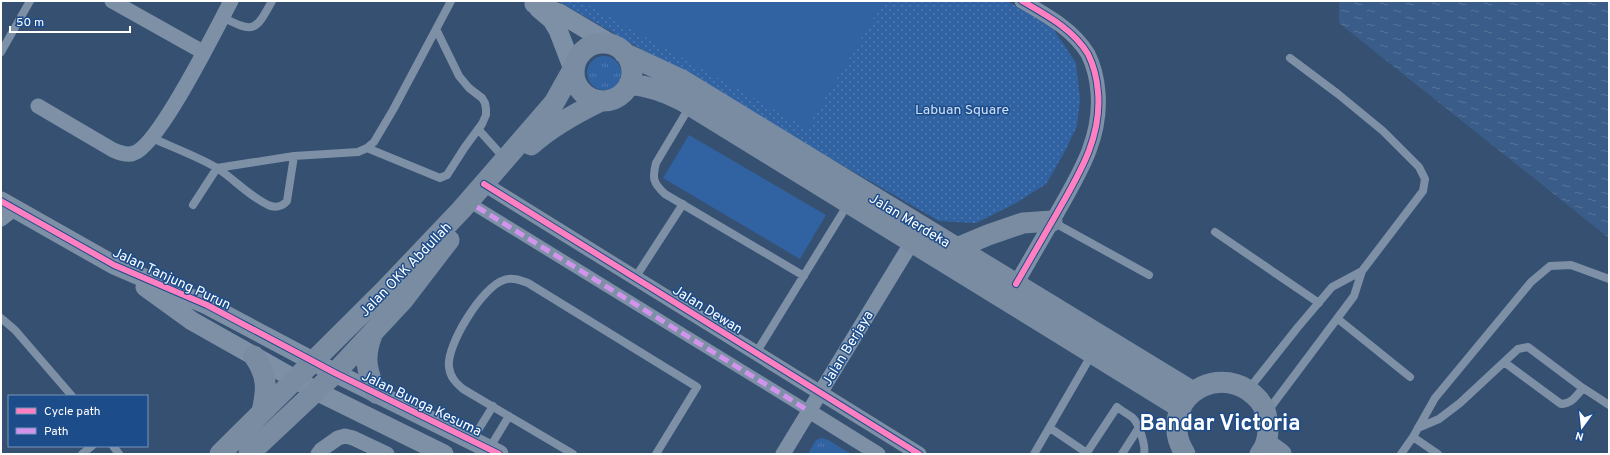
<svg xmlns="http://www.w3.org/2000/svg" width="1610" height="455" font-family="Overpass,sans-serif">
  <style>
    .grass { fill: url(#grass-tufts) }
    .park { fill: url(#park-dots) }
    .garden { fill: #3163a2 }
    .water { fill: url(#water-ripples) }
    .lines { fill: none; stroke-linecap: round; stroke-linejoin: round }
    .service { stroke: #7d90a6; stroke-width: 8 }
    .pedestrian { stroke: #7d90a6; stroke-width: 11 }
    .minor { stroke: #7d90a6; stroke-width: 15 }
    .tertiary { stroke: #7d90a6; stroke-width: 19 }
    .secondary { stroke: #798ca2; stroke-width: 21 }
    .quiet { stroke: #d193ec; stroke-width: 5; stroke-dasharray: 10 5; stroke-linecap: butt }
    .cycleway-casing { stroke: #1d4c8b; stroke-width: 8 }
    .cycleway { stroke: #ff80c0; stroke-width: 6 }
    .labels { text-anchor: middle; stroke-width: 3; stroke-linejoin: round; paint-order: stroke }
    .park-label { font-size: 14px; fill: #cee1f9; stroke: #1d4c8b }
    .street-label { font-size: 14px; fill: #fff; stroke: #1d4c8b }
    .town-label { font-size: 22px; font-weight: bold; fill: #fff; stroke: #1d4c8b }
  </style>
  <defs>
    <pattern id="grass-tufts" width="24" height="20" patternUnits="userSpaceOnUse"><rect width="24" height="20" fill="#3163a2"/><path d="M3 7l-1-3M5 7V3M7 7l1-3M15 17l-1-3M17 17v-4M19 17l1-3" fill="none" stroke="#507ab0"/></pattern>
    <pattern id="park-dots" width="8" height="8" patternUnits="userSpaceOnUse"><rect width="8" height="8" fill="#3163a2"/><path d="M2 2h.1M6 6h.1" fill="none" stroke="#507ab0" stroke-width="1.8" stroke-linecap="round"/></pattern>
    <pattern id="water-ripples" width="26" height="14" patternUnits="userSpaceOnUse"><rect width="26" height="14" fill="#3a5c88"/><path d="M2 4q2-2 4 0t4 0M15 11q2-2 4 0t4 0" fill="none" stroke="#58749a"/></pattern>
  </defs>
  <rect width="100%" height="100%" fill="#365072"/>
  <path class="grass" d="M587 73a17 17 0 1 1 34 0a17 17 0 1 1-34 0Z
    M822 438 828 440 851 454H808L816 440Z"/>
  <path class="park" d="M558 1H1007L1052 27 1076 63 1080 99 1077 126 1064 153 1046 184 1016 203 976 223 939 221Z"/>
  <path class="garden" d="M581 1H884L807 128Z
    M689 135 826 215 800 259 663 178Z"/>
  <path class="water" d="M1339 1H1609V238L1339 23Z"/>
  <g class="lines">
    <path class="service" d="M222 17C254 33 255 32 272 1
      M1 52 30 1
      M690 106 656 163C652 178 653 183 665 194L804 276
      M478 129 505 159
      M152 138C172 147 199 157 217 168 234 179 249 196 268 205 275 208 282 207 287 201L294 156
      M367 148 440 178 447 175 465 147 482 124 486 115V109L485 103 482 98 469 88 459 76 437 31
      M193 205 217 168 294 156 358 152 367 148 374 142 393 110 451 1
      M1053 222 1149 275
      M1215 232 1319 303
      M635 278 683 204
      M1 318 15 330 72 396
      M1338 319 1410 377
      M756 353 848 204
      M1504 362 1561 404C1572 404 1577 395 1583 388
      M1248 390 1298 327 1332 287 1362 271
      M1267 412 1354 296 1362 271 1423 191 1425 179 1419 167 1383 131 1338 94 1290 58
      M1050 428 1087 453
      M1418 428 1439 419 1460 403 1518 349 1528 347 1580 386 1609 405
      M1413 437 1438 454
      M472 440 493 406
      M113 446 119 454
      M489 449 509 416
      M82 454 92 446
      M573 454 463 389C456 383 450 377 449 367 446 345 483 286 504 280 512 277 520 280 528 283L697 387 656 454
      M1034 454 1092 354
      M1086 454 1117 407C1122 411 1128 414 1133 418 1139 424 1146 446 1144 454
      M1122 454 1138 429
      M1401 454 1413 437 1435 398 1531 282 1550 266 1571 265 1609 279"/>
    <path class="pedestrian" d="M477 207 809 411"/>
    <path class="minor" d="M112 1 203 52
      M38 106 113 150C120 153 127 156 134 153 159 145 216 29 231 1
      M484 184 919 454
      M1 219 14 209
      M1016 284C1030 260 1043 237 1057 213 1079 174 1102 138 1098 92 1097 79 1094 66 1088 54 1073 29 1046 15 1022 1
      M809 411 878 454
      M318 454 321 450 338 438 345 436 353 438 387 454
      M783 454 912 242"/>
    <path class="tertiary" d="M534 4 559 13 613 45
      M538 8 552 20 558 30 573 69
      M1 201 114 265 207 305 335 373 499 454
      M145 287 192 321 316 391 444 454"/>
    <path class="secondary" d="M574 72a29 29 0 1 1 58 0a29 29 0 1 1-58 0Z
      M624 53 682 80 1193 392
      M629 84C648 86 666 92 683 101L1181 408
      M531 145C552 126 576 113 601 101
      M957 248 988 235 1023 223 1052 221
      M372 335C363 358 367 371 376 393
      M254 356C268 376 267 389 262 412
      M1266 443 1281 454
      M220 454 384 291 462 209 554 103 573 69
      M249 454 335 373 403 300 449 240
      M1185 454C1181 447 1177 439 1177 431 1173 388 1224 367 1254 395 1261 401 1266 410 1267 419 1269 431 1268 444 1260 454"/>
    <path class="quiet" d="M477 207 809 411"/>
    <g class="cycleway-casing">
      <path id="cycleway" d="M484 184 919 454
        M1 201 114 265 207 305 335 373 499 454
        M1016 284C1030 260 1043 237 1057 213 1079 174 1102 138 1098 92 1097 79 1094 66 1088 54 1073 29 1046 15 1022 1"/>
    </g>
    <use href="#cycleway" class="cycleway"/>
  </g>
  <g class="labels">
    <g class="park-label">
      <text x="962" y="114">Labuan Square</text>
    </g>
    <g class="street-label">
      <text transform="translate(910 220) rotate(31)" y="5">Jalan Merdeka</text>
      <text transform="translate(405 269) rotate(-46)" y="5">Jalan OKK Abdullah</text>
      <text transform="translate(172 278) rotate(25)" y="5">Jalan Tanjung Purun</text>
      <text transform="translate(708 309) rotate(32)" y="5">Jalan Dewan</text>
      <text transform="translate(847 348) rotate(-59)" y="5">Jalan Berjaya</text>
      <text transform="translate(422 403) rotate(26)" y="5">Jalan Bunga Kesuma</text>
    </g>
    <g class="town-label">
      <text x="1220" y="430">Bandar Victoria</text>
    </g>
  </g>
  <rect width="1610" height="455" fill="none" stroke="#ffffff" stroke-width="4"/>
  <rect x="8" y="395" width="140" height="52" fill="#1d4c8b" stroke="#7794b9"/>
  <rect x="16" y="408" width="20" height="6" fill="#ff80c0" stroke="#7794b9"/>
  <text x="44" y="415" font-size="12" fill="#ffffff">Cycle path</text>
  <rect x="16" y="428" width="20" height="6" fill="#d193ec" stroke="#7794b9"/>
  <text x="44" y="435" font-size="12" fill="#ffffff">Path</text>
  <g transform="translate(1582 427) rotate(195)" stroke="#1d4c8b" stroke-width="3" paint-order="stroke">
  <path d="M0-3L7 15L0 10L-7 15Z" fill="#ffffff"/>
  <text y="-6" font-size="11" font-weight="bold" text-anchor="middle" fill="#ffffff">N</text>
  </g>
  <path d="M10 26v6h120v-6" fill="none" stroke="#ffffff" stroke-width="2"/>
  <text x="16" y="26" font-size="12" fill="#ffffff" stroke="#1d4c8b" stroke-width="3" paint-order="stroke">50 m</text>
</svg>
